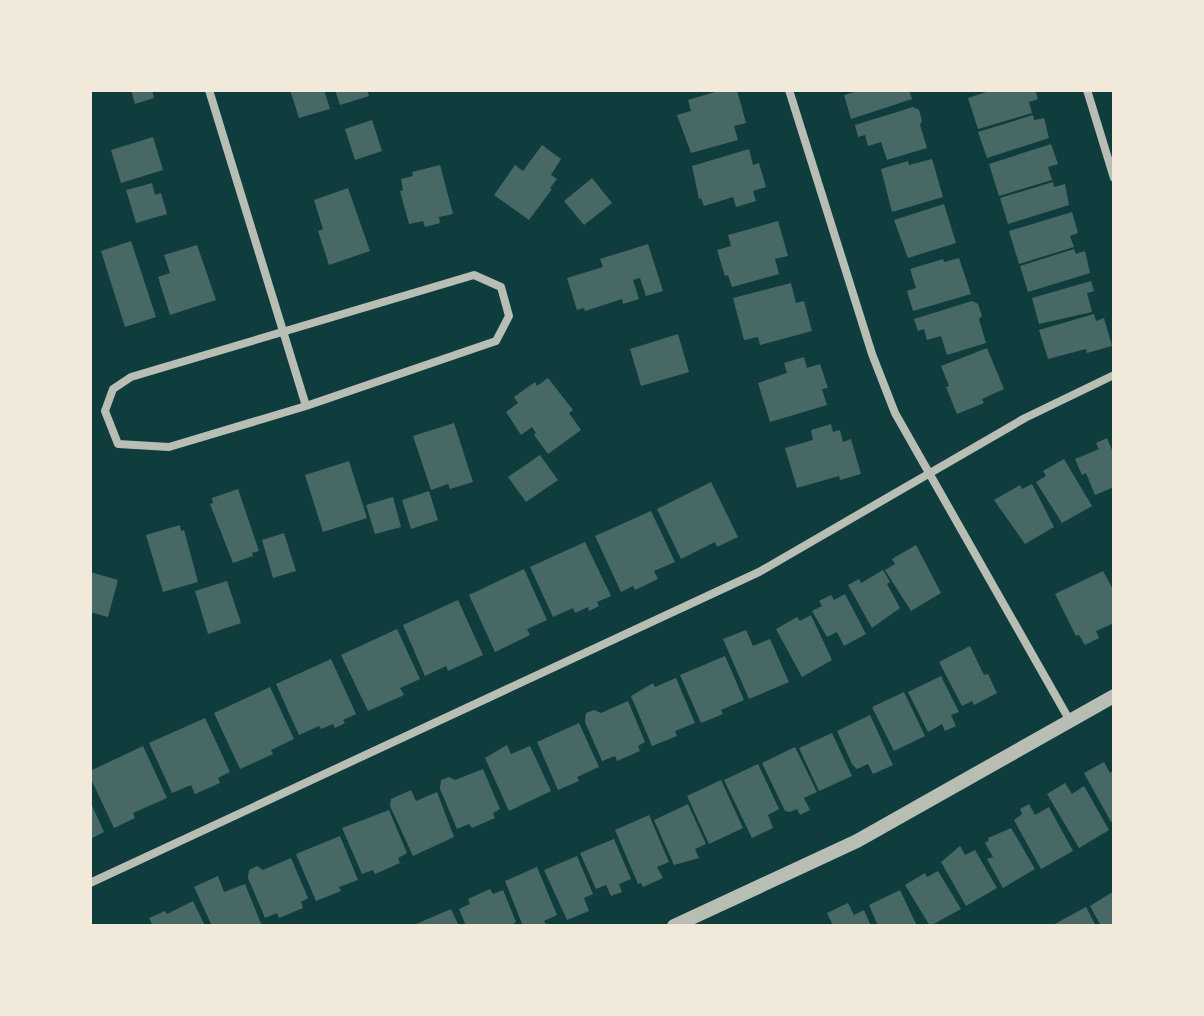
<svg xmlns="http://www.w3.org/2000/svg" width="1204" height="1016" font-family="Ubuntu,sans-serif">
  <style>
    .building { fill: #486865 }
    .lines { fill: none; stroke-linecap: round; stroke-linejoin: round }
    .minor { stroke: #b8beb3; stroke-width: 8 }
    .tertiary { stroke: #b8beb3; stroke-width: 14 }
  </style>
  <rect width="100%" height="100%" fill="#0f3d3e"/>
  <path class="building" d="M131 90H152L154 98 135 104Z
    M290 90H324L330 109 299 118Z
    M335 90H367L369 96 340 105Z
    M722 90H737L746 123 734 126 738 140 691 153 677 115 691 111 688 100Z
    M854 90H909L912 99 851 119 844 95 855 92Z
    M992 90H1035L1038 99 1029 102 1032 113 978 129 968 98Z
    M913 107 919 110 922 121 920 125 927 148 887 160 881 142 868 146 865 135 858 137 855 125Z
    M1033 115 1034 120 1044 118 1049 138 987 158 978 132Z
    M372 120 382 151 355 160 345 129Z
    M153 137 163 170 121 183 111 150Z
    M1051 144 1058 164 1048 167 1052 180 999 196 989 164Z
    M542 145 561 159 551 175 557 179 550 188 552 189 529 220 494 195 515 165 523 171Z
    M749 149 753 165 759 163 766 187 753 191 756 201 736 207 733 197 704 206 701 198 699 199 692 166Z
    M932 159 943 197 892 212 881 169 908 161 909 165Z
    M440 165 453 214 439 217 440 223 425 227 423 221 409 224 400 191 403 190 401 179 413 176 412 172Z
    M592 178 612 203 584 225 564 201Z
    M1053 182 1054 187 1065 184 1069 205 1008 224 1000 198Z
    M152 183 155 195 161 193 167 214 136 223 126 190Z
    M348 188 370 251 329 265 318 231 323 229 314 200Z
    M944 204 956 243 908 258 894 220Z
    M1072 212 1078 233 1070 236 1074 247 1019 264 1009 231Z
    M778 221 788 256 775 259 779 274 732 287 728 275 725 276 717 250 731 246 728 235Z
    M131 241 156 317 125 327 101 251Z
    M648 244 663 291 646 296 640 278 633 280 639 299 623 304 622 299 585 311 584 308 577 310 567 278 603 267 600 259Z
    M197 245 216 300 170 315 158 277 170 273 164 255Z
    M1074 249 1076 254 1085 251 1090 273 1028 292 1020 266Z
    M959 258 971 294 913 311 907 291 916 288 910 269 943 259 944 262Z
    M1091 281 1094 291 1087 293 1092 312 1039 324 1032 298Z
    M791 283 796 303 804 301 812 331 760 345 758 337 744 340 733 298Z
    M972 301 978 304 982 316 979 319 986 343 947 355 941 336 927 340 924 329 918 331 914 319Z
    M1094 314 1096 321 1104 318 1112 346 1087 353 1086 349 1048 359 1039 330Z
    M678 334 689 372 641 386 630 349Z
    M987 348 1004 389 982 399 984 403 957 414 946 387 949 386 941 366Z
    M804 357 807 368 820 364 828 388 822 389 827 405 770 422 758 383 787 373 784 363Z
    M548 378 573 410 569 413 581 430 548 454 534 435 536 433 532 427 521 435 506 412 518 403 514 397 535 382 537 386Z
    M454 423 473 482 450 489 448 484 431 490 413 436Z
    M831 424 833 432 840 430 843 442 851 439 861 474 840 480 839 476 797 488 785 448 813 440 811 430Z
    M1107 438 1114 455V487L1095 495 1086 473 1082 475 1075 459 1099 449 1096 443Z
    M540 455 558 480 526 502 508 477Z
    M1064 459 1092 506 1062 523 1036 482 1046 476 1043 471Z
    M349 461 367 518 323 532 305 475Z
    M711 482 738 537 717 547 715 542 681 559 657 509Z
    M1032 484 1054 527 1025 544 994 500 1020 485 1022 489Z
    M238 489 259 551 252 553 253 556 233 563 210 504 213 503 212 498Z
    M429 491 438 520 411 529 402 500Z
    M393 497 401 527 375 534 366 505Z
    M651 511 675 562 654 571 658 579 635 590 633 586 621 592 595 536Z
    M180 525 181 531 184 530 198 582 163 592 146 535Z
    M284 533 296 571 273 578 262 540Z
    M585 542 611 596 597 602 599 606 589 611 588 607 575 613 573 608 553 617 530 567Z
    M916 545 941 593 911 611 885 570 895 564 892 559Z
    M524 569 547 620 527 629 530 635 495 652 469 595Z
    M883 570 890 582 887 584 900 608 872 628 848 585 859 579 861 583Z
    M1103 571 1114 591V623L1096 631 1099 638 1085 645 1079 635 1076 636 1055 594Z
    M90 572 118 580 108 617 90 612Z
    M227 581 241 623 208 634 195 591Z
    M845 594 866 634 844 646 837 632 827 637 812 611 822 606 819 601 831 595 834 600Z
    M458 600 483 655 448 671 446 666 425 676 403 625Z
    M811 615 832 660 802 677 776 629 797 617 800 621Z
    M397 629 420 679 400 688 404 695 368 711 341 655Z
    M746 630 753 646 770 639 789 682 749 699 723 639Z
    M970 646 984 675 988 674 997 693 974 705 972 701 962 706 939 662Z
    M725 656 744 700 721 710 723 714 701 723 680 675Z
    M331 659 356 714 343 720 345 723 335 728 333 724 321 729 319 726 299 735 276 684Z
    M941 676 959 712 951 715 956 726 945 731 942 724 928 732 908 692Z
    M676 678 695 723 675 731 677 736 652 746 631 696 653 683 655 687Z
    M270 687 294 739 271 750 273 754 240 769 214 713Z
    M904 692 925 736 894 751 872 707Z
    M628 701 645 742 638 746 640 751 617 761 615 756 602 761 585 722 586 713 594 710 601 713Z
    M870 715 893 765 873 774 868 764 857 769 852 764 837 731Z
    M205 718 230 772 218 778 220 783 195 794 191 785 172 793 149 743Z
    M579 723 599 767 577 777 579 781 558 790 537 742Z
    M832 733 852 776 819 791 799 748Z
    M507 745 511 754 530 746 551 791 509 811 485 758Z
    M143 746 167 798 133 813 135 818 114 828 90 777V771Z
    M795 747 817 792 804 798 810 810 800 815 797 809 790 812 785 811 762 763Z
    M1104 762 1110 773 1114 770V820L1111 822 1084 773Z
    M758 764 779 809 768 815 773 828 752 838 724 780Z
    M483 769 500 809 493 813 495 818 472 828 469 824 457 829 440 789 441 780 449 777 455 780Z
    M721 780 743 828 709 844 687 796Z
    M1065 783 1072 794 1084 786 1109 830 1079 848 1047 794Z
    M411 790 416 801 437 792 454 837 413 856 390 806 391 799Z
    M90 801 104 832 90 839Z
    M688 804 706 844 695 849 699 858 674 865 654 820Z
    M1029 804 1035 815 1049 807 1073 851 1041 869 1014 820 1022 814 1020 809Z
    M389 810 407 853 398 858 400 863 375 874 373 870 362 874 342 828Z
    M649 815 669 862 657 867 663 878 643 887 641 883 638 884 615 830Z
    M1011 828 1035 869 1003 888 987 859 993 857 985 843 989 840 988 838Z
    M340 836 358 880 339 887 341 891 316 901 296 854Z
    M614 839 631 879 619 884 622 892 611 896 606 885 596 889 580 853Z
    M960 846 965 855 975 850 997 888 966 906 941 862Z
    M577 856 593 894 584 898 589 911 567 920 544 870Z
    M291 858 308 898 301 902 303 908 279 918 277 913 265 918 248 878 249 870 257 866 263 870Z
    M537 867 557 915 544 921 547 926H523L505 881Z
    M938 871 961 909 930 926 905 885 925 873 927 877Z
    M218 876 224 892 245 884 262 926H212L194 887Z
    M490 889 493 894 503 890 516 922 514 923 515 926H466L459 909 470 904 468 899Z
    M900 890 917 926H878L869 905Z
    M1114 891V926H1101L1090 906Z
    M193 901 205 926H153L149 918 165 911 167 914Z
    M848 903 854 915 864 910 871 926H833L827 913Z
    M1086 907 1096 926H1051Z
    M451 909 459 926H412L423 921Z"/>
  <g class="lines">
    <path class="minor" d="M209 90 306 406
      M789 90 872 354 895 413 1070 721
      M1087 90 1114 178
      M474 275 501 287 509 316 496 341 306 406 169 447 118 444 105 411 113 389 131 377Z
      M90 883 759 572 1025 418 1114 375"/>
    <path class="tertiary" d="M674 926 857 841 1114 696"/>
  </g>
  <rect width="1204" height="1016" fill="none" stroke="#f1e9da" stroke-width="184"/>
</svg>
